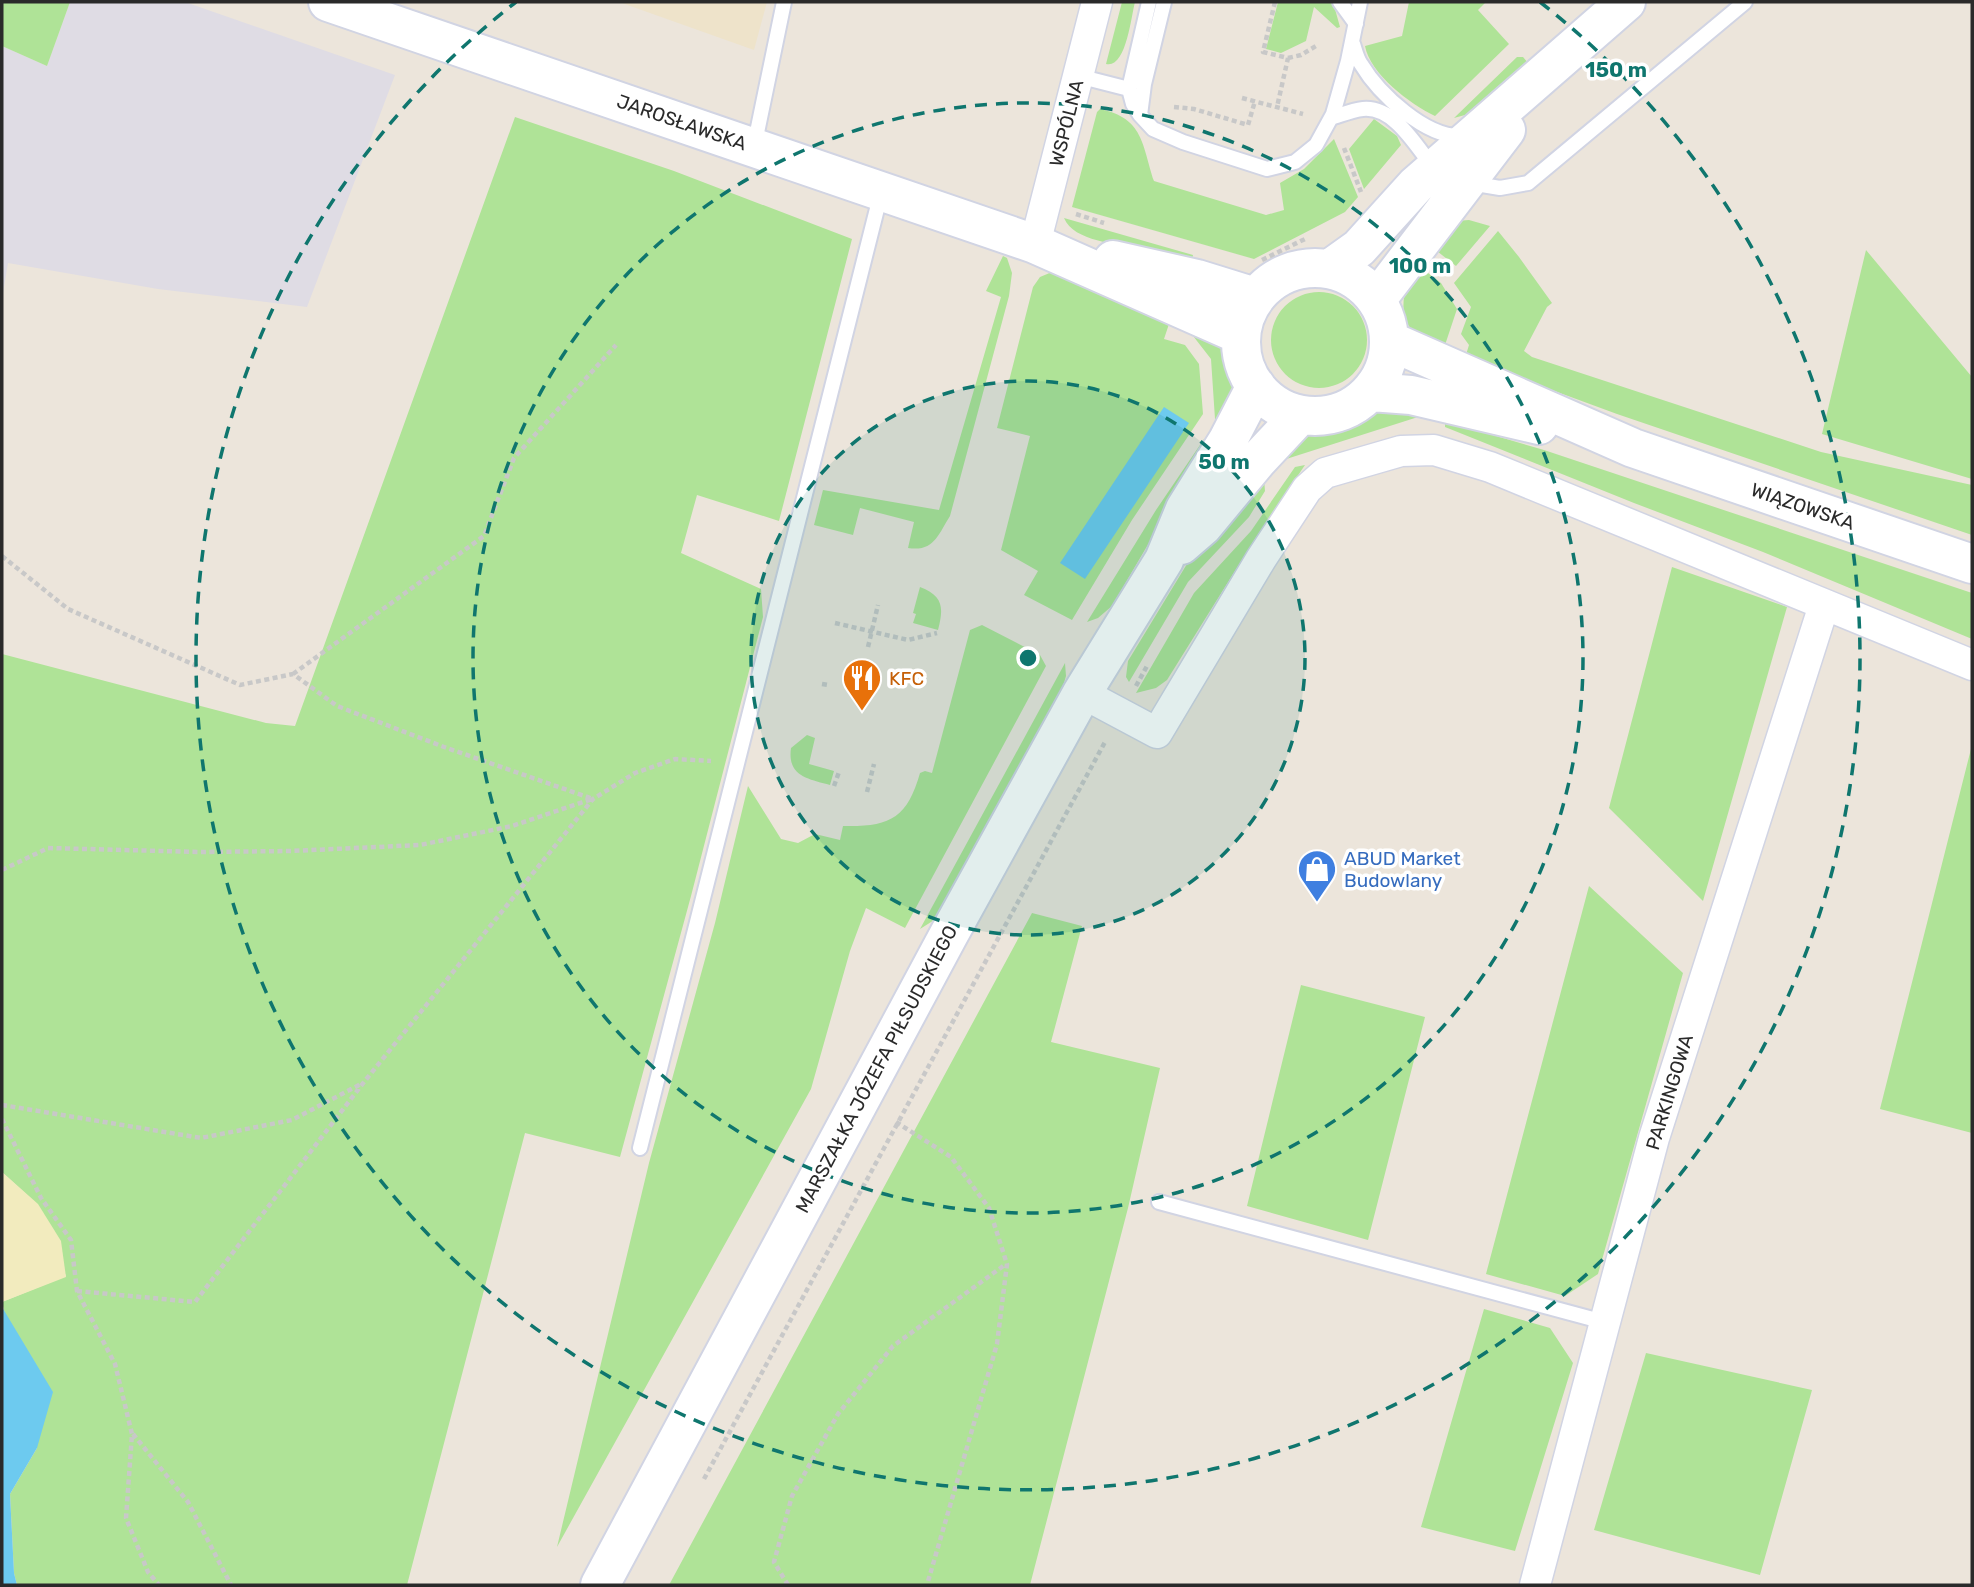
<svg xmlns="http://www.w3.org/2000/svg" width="1974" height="1587" font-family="Rubik,sans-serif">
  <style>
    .industrial { fill: #dfdce4 }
    .education { fill: #eee3ca }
    .green { fill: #afe397 }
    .sand { fill: #f2ebbe }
    .water { fill: #6dcaef }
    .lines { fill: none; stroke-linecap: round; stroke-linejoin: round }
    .service-casing { stroke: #d1d4e3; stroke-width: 18 }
    .minor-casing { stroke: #d1d4e3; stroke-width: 33 }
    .secondary-casing { stroke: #d1d4e3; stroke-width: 42 }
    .path { stroke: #c8c8c8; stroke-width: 4.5; stroke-dasharray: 5 3.5; stroke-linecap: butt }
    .service { stroke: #fff; stroke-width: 14 }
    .minor { stroke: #fff; stroke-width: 30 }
    .secondary { stroke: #fff; stroke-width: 38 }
    .ring { fill: none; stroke: #0f766e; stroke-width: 3.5; stroke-dasharray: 12 9 }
    .labels { text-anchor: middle; stroke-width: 7; stroke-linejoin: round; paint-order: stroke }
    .street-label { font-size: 19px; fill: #2a2a2a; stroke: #fff }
    .food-label { font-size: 19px; fill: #c56008; stroke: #fff; text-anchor: start }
    .shop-label { font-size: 19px; fill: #366cbe; stroke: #fff; text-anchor: start }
    .centre { fill: #0f766e; stroke: #fff; stroke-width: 3.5 }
    .ring-label { font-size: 21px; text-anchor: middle; font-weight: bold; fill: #0f766e; stroke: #fff; stroke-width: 7; stroke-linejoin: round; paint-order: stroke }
  </style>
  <rect width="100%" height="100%" fill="#ece5db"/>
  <path class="industrial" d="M70 2H185L395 75 307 307 158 289 8 263 2 299V46L47 66Z"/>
  <path class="education" d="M619 2H767L754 50Z"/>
  <path class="green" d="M2 2H70L47 66 2 46Z
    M1122 2H1135C1131 17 1126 69 1106 64Z
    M1278 2H1333L1340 27 1337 28 1314 7 1306 41 1281 53 1266 49Z
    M1409 2H1486L1478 10 1509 44 1435 116C1410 104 1370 74 1365 46L1402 36Z
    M1517 57H1523L1529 64 1483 110 1454 118Z
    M1100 109C1144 118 1142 145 1154 181L1266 215 1284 210 1280 183 1304 169 1334 139 1358 197 1345 212 1254 259 1072 207 1097 112Z
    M515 117 674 171 852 239 779 521 697 495 681 553 761 589 763 617 691 896 620 1157 525 1133 407 1585H17L14 1573 10 1494 37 1448 2 1302 66 1276 37 1204 2 1172V654L266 723 295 726Z
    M1374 119 1397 136 1401 145 1364 189 1349 149Z
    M1064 218 1193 255 1192 260 1141 246 1140 249C1117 243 1074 242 1064 218Z
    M1469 220 1490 226 1456 266 1428 244 1456 221Z
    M1498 231 1519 257 1552 303 1547 307 1524 351 1532 357 1821 452 1972 485V535L1617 414 1465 358 1469 345 1461 334 1471 307 1454 283Z
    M1866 250 1972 377V479L1822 434Z
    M1003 256 1007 258 1012 273 1009 296 950 516C938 535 934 552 908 548L914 522 860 508 853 535 814 525 823 490 939 510 1001 297 986 291Z
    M1415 263 1441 283 1457 309 1443 351C1434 345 1421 340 1414 332 1394 313 1407 284 1415 263Z
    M1052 272 1170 321 1164 339 1185 345 1199 364 1203 414 1132 520 1072 620 1024 595 1038 571 1001 550 1030 436 997 428 1033 287 1040 277Z
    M1271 340a48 48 0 1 1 96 0a48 48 0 1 1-96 0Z
    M1190 332C1197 334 1206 335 1212 339 1227 351 1235 377 1231 396 1230 405 1224 414 1221 422L1215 419 1211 359Z
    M1381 411 1420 414 1418 417 1280 461 1301 436 1340 430Z
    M1445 421 1544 450 1972 593V639L1763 552 1634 503 1445 427Z
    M1204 439 1208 442 1112 606 1098 618 1087 622 1156 510Z
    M1305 465 1253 542 1167 680 1156 688 1136 693 1194 593 1251 531 1295 467Z
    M1264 479 1265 491 1249 517 1188 582 1129 682 1126 677 1128 661 1190 559Z
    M1672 567 1787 607 1703 901 1609 808Z
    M920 587C943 596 944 607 938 630L913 623 916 614 913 613Z
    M982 625 1040 655 1046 666 905 928 866 908 850 951 811 1089 557 1547 649 1163 715 923 748 786 781 839 798 843 815 834 840 840 843 826C889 827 907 819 920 773L925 771 932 773 970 630Z
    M1065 663 1066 676 1061 693 939 917 920 929Z
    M807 735 815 738 809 764 834 771 830 785C808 779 787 776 791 748Z
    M1972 745V1133L1880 1109Z
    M1589 886 1683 973 1598 1274 1565 1296 1486 1274Z
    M1032 913 1082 926 1051 1042 1160 1068 1128 1208 1030 1585H669Z
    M1301 985 1425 1017 1368 1240 1247 1206Z
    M1484 1309 1550 1328 1573 1363 1515 1551 1421 1527Z
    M1646 1353 1812 1390 1760 1575 1594 1530Z"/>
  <path class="sand" d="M2 1172 38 1204 61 1241 66 1277 2 1302Z"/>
  <path class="water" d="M1164 407 1189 423 1085 579 1060 563Z
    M2 1307 53 1392 37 1448 10 1494 14 1573 17 1585H2Z"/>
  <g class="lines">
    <g class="service-casing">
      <path id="service" d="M1149 2 1129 89 1133 104 1140 115 1153 129 1183 142 1267 169 1295 162 1316 145 1333 114 1348 61 1360 2
        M1340 2 1356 24
        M1353 44C1355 50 1357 59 1361 64 1379 94 1426 138 1462 136
        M1078 76 1129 89
        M1140 115 1144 84 1164 2
        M1331 118C1341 115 1352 110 1363 109 1394 106 1416 146 1433 167
        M754 147 784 2
        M1470 183 1500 188 1528 183 1745 2
        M640 1148 881 193
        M1159 1202 1604 1322"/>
    </g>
    <g class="minor-casing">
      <path id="minor" d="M1035 244 1097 2
        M1082 693 1157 733 1261 559 1307 489 1325 473 1401 451 1434 450 1490 467 1972 665
        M1535 1585 1654 1138 1824 605"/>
    </g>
    <g class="secondary-casing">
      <path id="secondary" d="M328 2 1035 244 1241 335
        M1113 260 1197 279 1255 297
        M1241 342a74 74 0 1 1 148 0a74 74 0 1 1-148 0Z
        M1331 268 1359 248 1416 185 1626 2
        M1377 299 1506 130
        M1390 341 1633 448 1972 564
        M1371 392 1411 395 1539 425
        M1181 545 1203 526 1257 461 1300 415
        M600 1585 948 936 1082 693 1164 560 1185 509 1228 440 1256 386"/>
    </g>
    <path class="path" d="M1275 2 1263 52 1288 58 1277 107
      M1288 58 1301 55 1316 46
      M1242 98 1303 114
      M1174 107 1194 109 1248 125 1255 101
      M1344 148 1361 192
      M1076 214 1104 223
      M1262 260 1305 239
      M2 556 68 609 240 685 293 674 337 706 444 747 593 799
      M835 623 908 640 937 633
      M868 647 878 605
      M293 674 484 536 514 458 616 345
      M822 684 828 685
      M1136 686 1147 666
      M834 786 839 772
      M867 792 874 764
      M2 870 48 848 200 852 291 851 420 845 512 826 592 799
      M2 1105 201 1138 292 1120 361 1084
      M2 1119 41 1198 71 1240 77 1291 115 1364 132 1434 126 1518 148 1572 159 1585
      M896 1122 951 1157 989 1208 1007 1264 997 1344 927 1585
      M77 1291 195 1302 364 1082 593 799 635 773 675 759 711 761
      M133 1434 188 1502 231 1585
      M704 1479 1105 742
      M788 1585 774 1562 792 1496 838 1414 893 1346 1006 1264"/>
    <use href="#service" class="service"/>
    <use href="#minor" class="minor"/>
    <use href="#secondary" class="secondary"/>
  </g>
  <circle cx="1028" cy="658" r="277" fill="#0f766e" fill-opacity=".12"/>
  <g class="ring">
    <circle cx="1028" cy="658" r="277"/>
    <circle cx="1028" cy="658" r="555"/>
    <path d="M1540 2A832 832 0 1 1 516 2"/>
  </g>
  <defs>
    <g id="restaurant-pin" transform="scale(2.0125)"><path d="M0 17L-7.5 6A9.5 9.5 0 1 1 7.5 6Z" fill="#e8710a" stroke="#fff"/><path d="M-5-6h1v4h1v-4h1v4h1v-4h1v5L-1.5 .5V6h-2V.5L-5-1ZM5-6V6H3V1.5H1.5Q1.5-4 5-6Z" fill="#fff"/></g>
    <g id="shop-pin" transform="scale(2.0125)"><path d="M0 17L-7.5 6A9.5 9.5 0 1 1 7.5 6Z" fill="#3f7fe0" stroke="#fff"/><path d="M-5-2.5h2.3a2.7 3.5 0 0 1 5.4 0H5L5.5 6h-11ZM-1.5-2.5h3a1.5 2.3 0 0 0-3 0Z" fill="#fff"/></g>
  </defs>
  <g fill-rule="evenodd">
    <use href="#restaurant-pin" x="862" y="678"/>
    <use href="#shop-pin" x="1317" y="869"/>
  </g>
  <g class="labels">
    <g class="street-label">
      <text transform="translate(682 122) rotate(19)" y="7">JAROSŁAWSKA</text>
      <text transform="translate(1066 123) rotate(-76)" y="7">WSPÓLNA</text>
      <text transform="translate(1803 506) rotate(19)" y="7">WIĄZOWSKA</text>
      <text transform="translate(876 1069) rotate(-62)" y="7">MARSZAŁKA JÓZEFA PIŁSUDSKIEGO</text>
      <text transform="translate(1669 1092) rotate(-73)" y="7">PARKINGOWA</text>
    </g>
    <g class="food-label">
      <text x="889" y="685">KFC</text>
    </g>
    <g class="shop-label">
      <text x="1344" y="865">ABUD Market<tspan x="1344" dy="22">Budowlany</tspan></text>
    </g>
  </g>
  <circle cx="1028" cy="658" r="10" class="centre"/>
  <g class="ring-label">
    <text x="1616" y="77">150 m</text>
    <text x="1420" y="273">100 m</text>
    <text x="1224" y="469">50 m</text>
  </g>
  <rect width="1974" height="1587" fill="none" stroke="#2a2a2a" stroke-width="7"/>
</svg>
